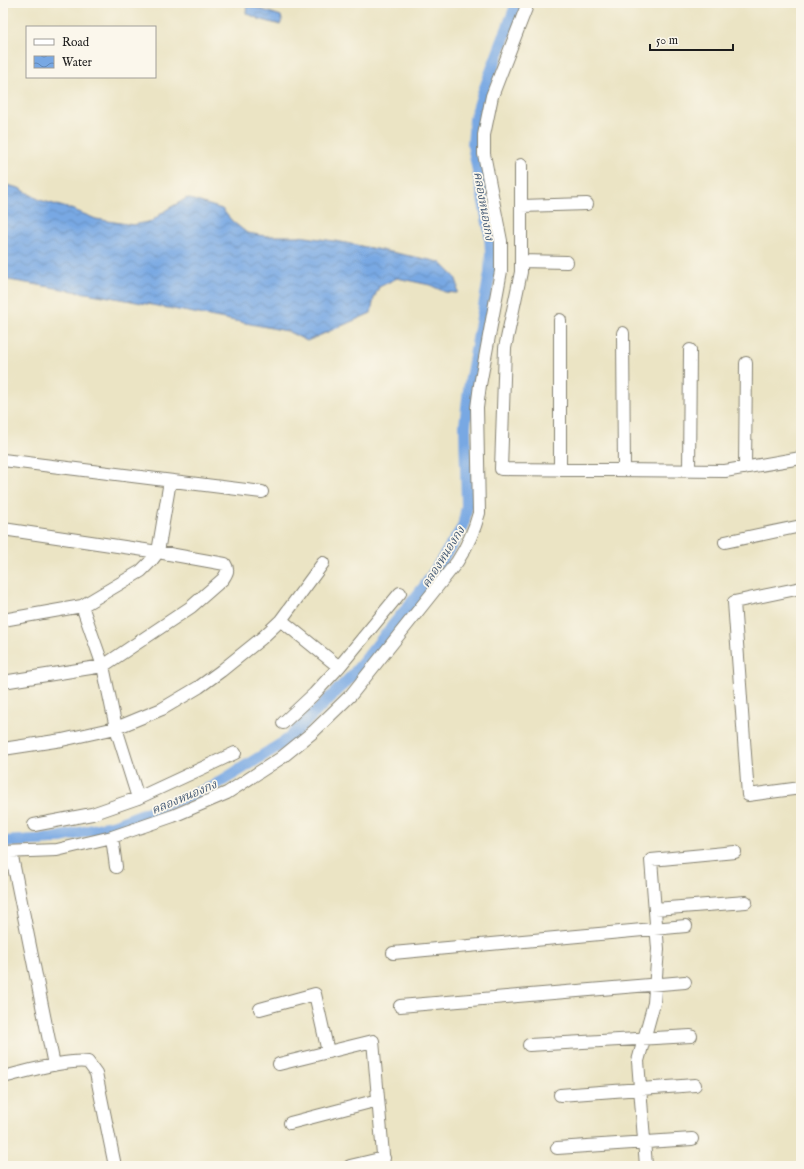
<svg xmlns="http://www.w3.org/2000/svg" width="804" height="1169" font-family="'IM FELL English','Noto Serif Thai',serif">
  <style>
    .water { fill: url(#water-waves); stroke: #4a6280 }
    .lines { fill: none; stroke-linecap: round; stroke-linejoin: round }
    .canal { stroke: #78a8e3; stroke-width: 12 }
    .minor-casing { stroke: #848070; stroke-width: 14 }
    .minor { stroke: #fff; stroke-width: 12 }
    .labels { text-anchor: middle; stroke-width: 3.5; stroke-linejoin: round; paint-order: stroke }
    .water-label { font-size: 12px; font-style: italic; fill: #455b76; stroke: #fbf7ec }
  </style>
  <defs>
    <pattern id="water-waves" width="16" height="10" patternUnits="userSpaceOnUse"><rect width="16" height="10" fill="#78a8e3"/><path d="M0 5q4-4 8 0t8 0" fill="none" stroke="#6288b7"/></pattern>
  </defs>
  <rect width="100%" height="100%" fill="#fbf7ec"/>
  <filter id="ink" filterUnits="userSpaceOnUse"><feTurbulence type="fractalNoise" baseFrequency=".025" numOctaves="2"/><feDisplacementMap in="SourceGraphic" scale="8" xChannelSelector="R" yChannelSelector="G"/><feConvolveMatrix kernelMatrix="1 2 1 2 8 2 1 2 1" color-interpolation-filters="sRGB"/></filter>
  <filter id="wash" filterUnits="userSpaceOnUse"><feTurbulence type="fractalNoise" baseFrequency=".012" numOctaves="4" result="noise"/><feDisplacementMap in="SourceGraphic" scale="16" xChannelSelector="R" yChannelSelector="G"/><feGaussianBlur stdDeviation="0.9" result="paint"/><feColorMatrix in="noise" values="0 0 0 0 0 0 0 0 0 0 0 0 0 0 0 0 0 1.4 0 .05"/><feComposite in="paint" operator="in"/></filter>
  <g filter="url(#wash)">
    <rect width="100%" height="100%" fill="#ebe4c4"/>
    <path class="water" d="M247 3H256L257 8 281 16 282 20 280 25 259 19 246 13Z
      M3 184 19 188 40 200 74 210 96 219 133 225 152 221 166 210 187 198 222 209 232 221 247 233 266 236H299L341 242 440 262 455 277 458 285 457 293 445 292 430 285 397 278 379 287 374 298 371 313 307 341 287 331 121 299 3 279Z"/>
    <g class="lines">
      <path class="canal" d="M3 842 52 839 115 825 212 787 286 741 353 675 425 586 463 527 467 506 465 426 469 389 490 273 491 253 490 233 473 145 475 119 483 93 517 3"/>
    </g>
  </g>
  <g filter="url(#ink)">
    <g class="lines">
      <g class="minor-casing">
        <path id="minor" d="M521 165V272L505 348 501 469 725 471 801 458
          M521 206 587 204
          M521 261 567 262
          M560 320V470
          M623 333 624 470
          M3 460 262 492
          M745 468 746 363
          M689 471 690 350
          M3 529 158 552 225 564C229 570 227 573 223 579L191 607 103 666 3 682
          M725 542 801 526
          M801 588 734 602 748 795 801 788
          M82 606 103 666 116 728 138 798
          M3 620 82 606 141 571 152 560 158 552 170 481
          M281 620 339 667
          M283 723 314 694 339 667 400 593
          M3 749 62 740 116 728 162 709 199 687 221 671 262 638 281 620 323 563
          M34 825 92 814 138 798 235 753
          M112 837 116 867
          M3 852 57 850 112 837 173 816 227 793 281 758 313 732 351 695 457 562C468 545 474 532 479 513L477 408 480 385 501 271V241L484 154V135L492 96 528 3
          M11 852 54 1065
          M655 909 746 902
          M393 953 686 926
          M400 1006 685 982
          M260 1009 315 994 328 1052
          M529 1045 691 1036
          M279 1064 373 1041 384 1166
          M3 1077C26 1072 66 1059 88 1062L96 1073 115 1166
          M560 1095 695 1085
          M290 1123 378 1100
          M557 1148 692 1139
          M350 1166 384 1158
          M646 1166 638 1061 654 1003 658 949 651 860 735 852"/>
      </g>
      <use href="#minor" class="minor"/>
    </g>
  </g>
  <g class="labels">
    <g class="water-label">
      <text transform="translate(484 206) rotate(80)" y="4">คลองหนองกง</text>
      <text transform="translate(443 557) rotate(-58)" y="4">คลองหนองกง</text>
      <text transform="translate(184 797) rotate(-23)" y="4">คลองหนองกง</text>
    </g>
  </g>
  <rect width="804" height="1169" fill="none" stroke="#fbf7ec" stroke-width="16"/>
  <rect x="26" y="26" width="130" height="52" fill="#fbf7ec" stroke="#a29f99"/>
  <rect x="34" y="39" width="20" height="6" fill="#ffffff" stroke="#a29f99"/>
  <text x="62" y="46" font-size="12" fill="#1c1c1c">Road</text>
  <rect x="34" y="56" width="20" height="12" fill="url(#water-waves)" stroke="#a29f99"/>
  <text x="62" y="66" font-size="12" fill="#1c1c1c">Water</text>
  <path d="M650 44v6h83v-6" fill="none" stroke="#1c1c1c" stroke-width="2"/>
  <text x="656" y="44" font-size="12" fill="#1c1c1c" stroke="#fbf7ec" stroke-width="3" paint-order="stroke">50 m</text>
</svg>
